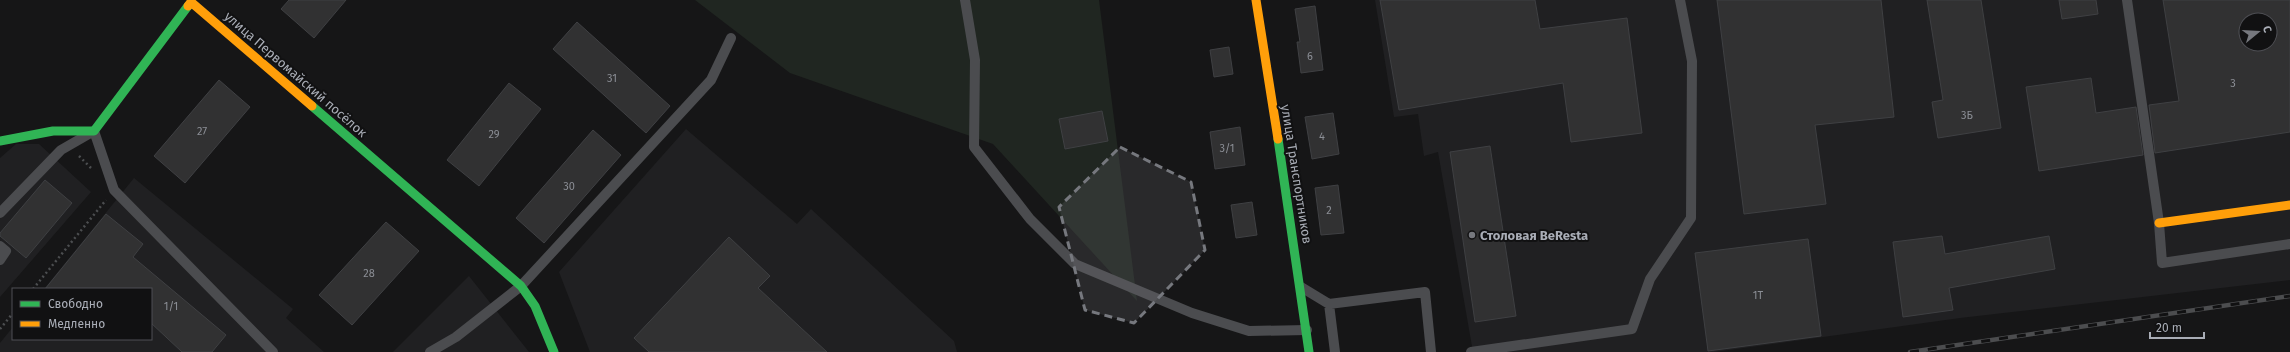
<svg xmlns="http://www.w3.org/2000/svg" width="2290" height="352" font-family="'Fira Sans',sans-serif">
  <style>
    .built { fill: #202022; fill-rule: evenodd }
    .green { fill: #202621 }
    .building { fill: #313132; stroke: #3f4043; fill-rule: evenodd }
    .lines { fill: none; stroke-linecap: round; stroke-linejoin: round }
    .path { stroke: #4c4e50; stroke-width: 2.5; stroke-dasharray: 2 3; stroke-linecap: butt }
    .lane { stroke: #4b4c4f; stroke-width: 10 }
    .fast { stroke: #30b455; stroke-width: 9 }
    .slow { stroke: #ff9f0a; stroke-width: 9 }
    .rail-casing { stroke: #4c4d4f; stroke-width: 4.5 }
    .rail { stroke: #111112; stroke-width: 3; stroke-dasharray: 9; stroke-linecap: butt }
    .marked { fill: #76787e; fill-opacity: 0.2; stroke: #76787e; stroke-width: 3; stroke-dasharray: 8 5; stroke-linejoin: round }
    .poi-dot { fill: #76787e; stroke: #111112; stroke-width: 1.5 }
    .labels { text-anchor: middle; stroke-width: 4; stroke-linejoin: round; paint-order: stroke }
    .number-label { font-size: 11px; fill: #8b8e95 }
    .street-label { font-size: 13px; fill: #a9adb6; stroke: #111112 }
    .poi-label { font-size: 13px; font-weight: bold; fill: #a9adb6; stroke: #111112; text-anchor: start }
  </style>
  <rect width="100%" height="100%" fill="#161617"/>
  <path class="built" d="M1375 0H2290V280L1960 318 1714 352H1473L1438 152 1424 156 1418 114 1394 117ZM2246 20H2270V44H2246Z
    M686 129 797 224 811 209 954 341 957 352H590L559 272Z
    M16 144H39L91 192 0 297V158Z
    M134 178 293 309 286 318 324 352H0V343L13 327V339H151V289H44Z
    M469 276 529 352H393Z"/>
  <path class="green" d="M695 0H1099L1137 301 993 144 790 73Z"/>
  <path class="building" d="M289 0H346L314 38 281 9Z
    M1380 0H1535L1540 29 1627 18 1642 133 1571 142 1563 83 1399 110Z
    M1717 0H1881L1894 117 1815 125 1826 204 1744 214Z
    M1927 0H1981L2001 128 1938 138 1932 102 1943 100Z
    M2059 0H2096L2098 14 2062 19Z
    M2163 0H2290V132L2155 153 2149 105 2179 101ZM2246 20H2270V44H2246Z
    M1315 6 1323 70 1301 73 1297 42H1300L1295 9Z
    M577 22 670 106 646 133 553 49Z
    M1229 47 1233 74 1214 77 1210 50Z
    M2091 78 2096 113 2136 107 2143 155 2039 171 2026 87Z
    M219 80 250 107 185 183 154 156Z
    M509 83 541 109 479 186 447 160Z
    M1102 111 1108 141 1065 149 1059 119Z
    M1333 113 1339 154 1312 159 1305 117Z
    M1240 127 1245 165 1215 169 1210 132Z
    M593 130 621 155 544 243 516 218Z
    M1490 146 1516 316 1475 322 1450 152Z
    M45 180 72 203 26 258 0 236V233Z
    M1338 185 1344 233 1321 235 1315 188Z
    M1252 202 1257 235 1236 238 1231 205Z
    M106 214 143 244 133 257 226 335 212 352H182L151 323V289H45Z
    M386 222 419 251 352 325 319 295Z
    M1942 236 1945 254 2049 236 2055 269 1949 288 1953 310 1903 317 1893 242Z
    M729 237 770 276 758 288 827 352H649L634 338Z
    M1808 239 1821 336 1708 351 1695 253Z"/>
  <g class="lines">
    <path class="path" d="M79 156 91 168
      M33 289 106 200
      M0 329 13 313"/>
    <path class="lane" d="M965 0 975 60 974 147 1030 219 1075 264 1192 313 1249 331 1307 330
      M2127 0 2159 223 2162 263 2290 244
      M0 213 61 150 94 131 114 190 273 352
      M0 246 6 251 0 260
      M1301 287 1329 304 1425 292 1431 352
      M1329 304 1335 352
      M430 352 456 337 521 286 711 80 731 38
      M1471 352 1632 329 1650 279 1691 218 1692 61 1680 0"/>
    <path class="fast" d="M312 106 521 286 535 306 554 352
      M1278 139 1309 352
      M0 141 53 131H94L188 6"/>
    <path class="slow" d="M1256 0 1278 139
      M188 6 191 2 312 106
      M2159 223 2290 205"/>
    <g class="rail-casing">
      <path id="rail" d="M1910 352 2290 296"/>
    </g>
    <use href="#rail" class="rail"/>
  </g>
  <path class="marked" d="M1120 147 1191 182 1205 250 1134 323 1085 310 1059 207Z"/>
  <circle class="poi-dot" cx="1472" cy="235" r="4"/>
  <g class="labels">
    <g class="number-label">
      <text x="1310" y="60">6</text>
      <text x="612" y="82">31</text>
      <text x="2233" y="87">3</text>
      <text x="1967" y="119">3Б</text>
      <text x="202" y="135">27</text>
      <text x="494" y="138">29</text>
      <text x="1322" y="140">4</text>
      <text x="1227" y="152">3/1</text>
      <text x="569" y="190">30</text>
      <text x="1329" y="214">2</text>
      <text x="369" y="277">28</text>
      <text x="1758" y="299">1Т</text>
      <text x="171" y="310">1/1</text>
    </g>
    <g class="street-label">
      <text transform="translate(296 74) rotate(41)" y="5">улица Первомайский посёлок</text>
      <text transform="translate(1297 174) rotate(81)" y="5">улица Транспортников</text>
    </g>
    <g class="poi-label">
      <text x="1480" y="240">Столовая BeResta</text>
    </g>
  </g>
  <rect x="12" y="288" width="140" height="52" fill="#111112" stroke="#4e4f54"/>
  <rect x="20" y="301" width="20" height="6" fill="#30b455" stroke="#4e4f54"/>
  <text x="48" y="308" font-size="12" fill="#a9adb6">Свободно</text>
  <rect x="20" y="321" width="20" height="6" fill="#ff9f0a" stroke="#4e4f54"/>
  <text x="48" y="328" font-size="12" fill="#a9adb6">Медленно</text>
  <g transform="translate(2258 32) rotate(72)"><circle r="19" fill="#111112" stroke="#4e4f54"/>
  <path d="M0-3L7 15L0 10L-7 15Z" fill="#76787e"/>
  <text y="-6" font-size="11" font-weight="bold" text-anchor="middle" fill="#a9adb6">С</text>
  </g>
  <path d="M2150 332v6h54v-6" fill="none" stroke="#a9adb6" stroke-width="2"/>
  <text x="2156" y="332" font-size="12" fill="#a9adb6" stroke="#111112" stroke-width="3" paint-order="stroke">20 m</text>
</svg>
